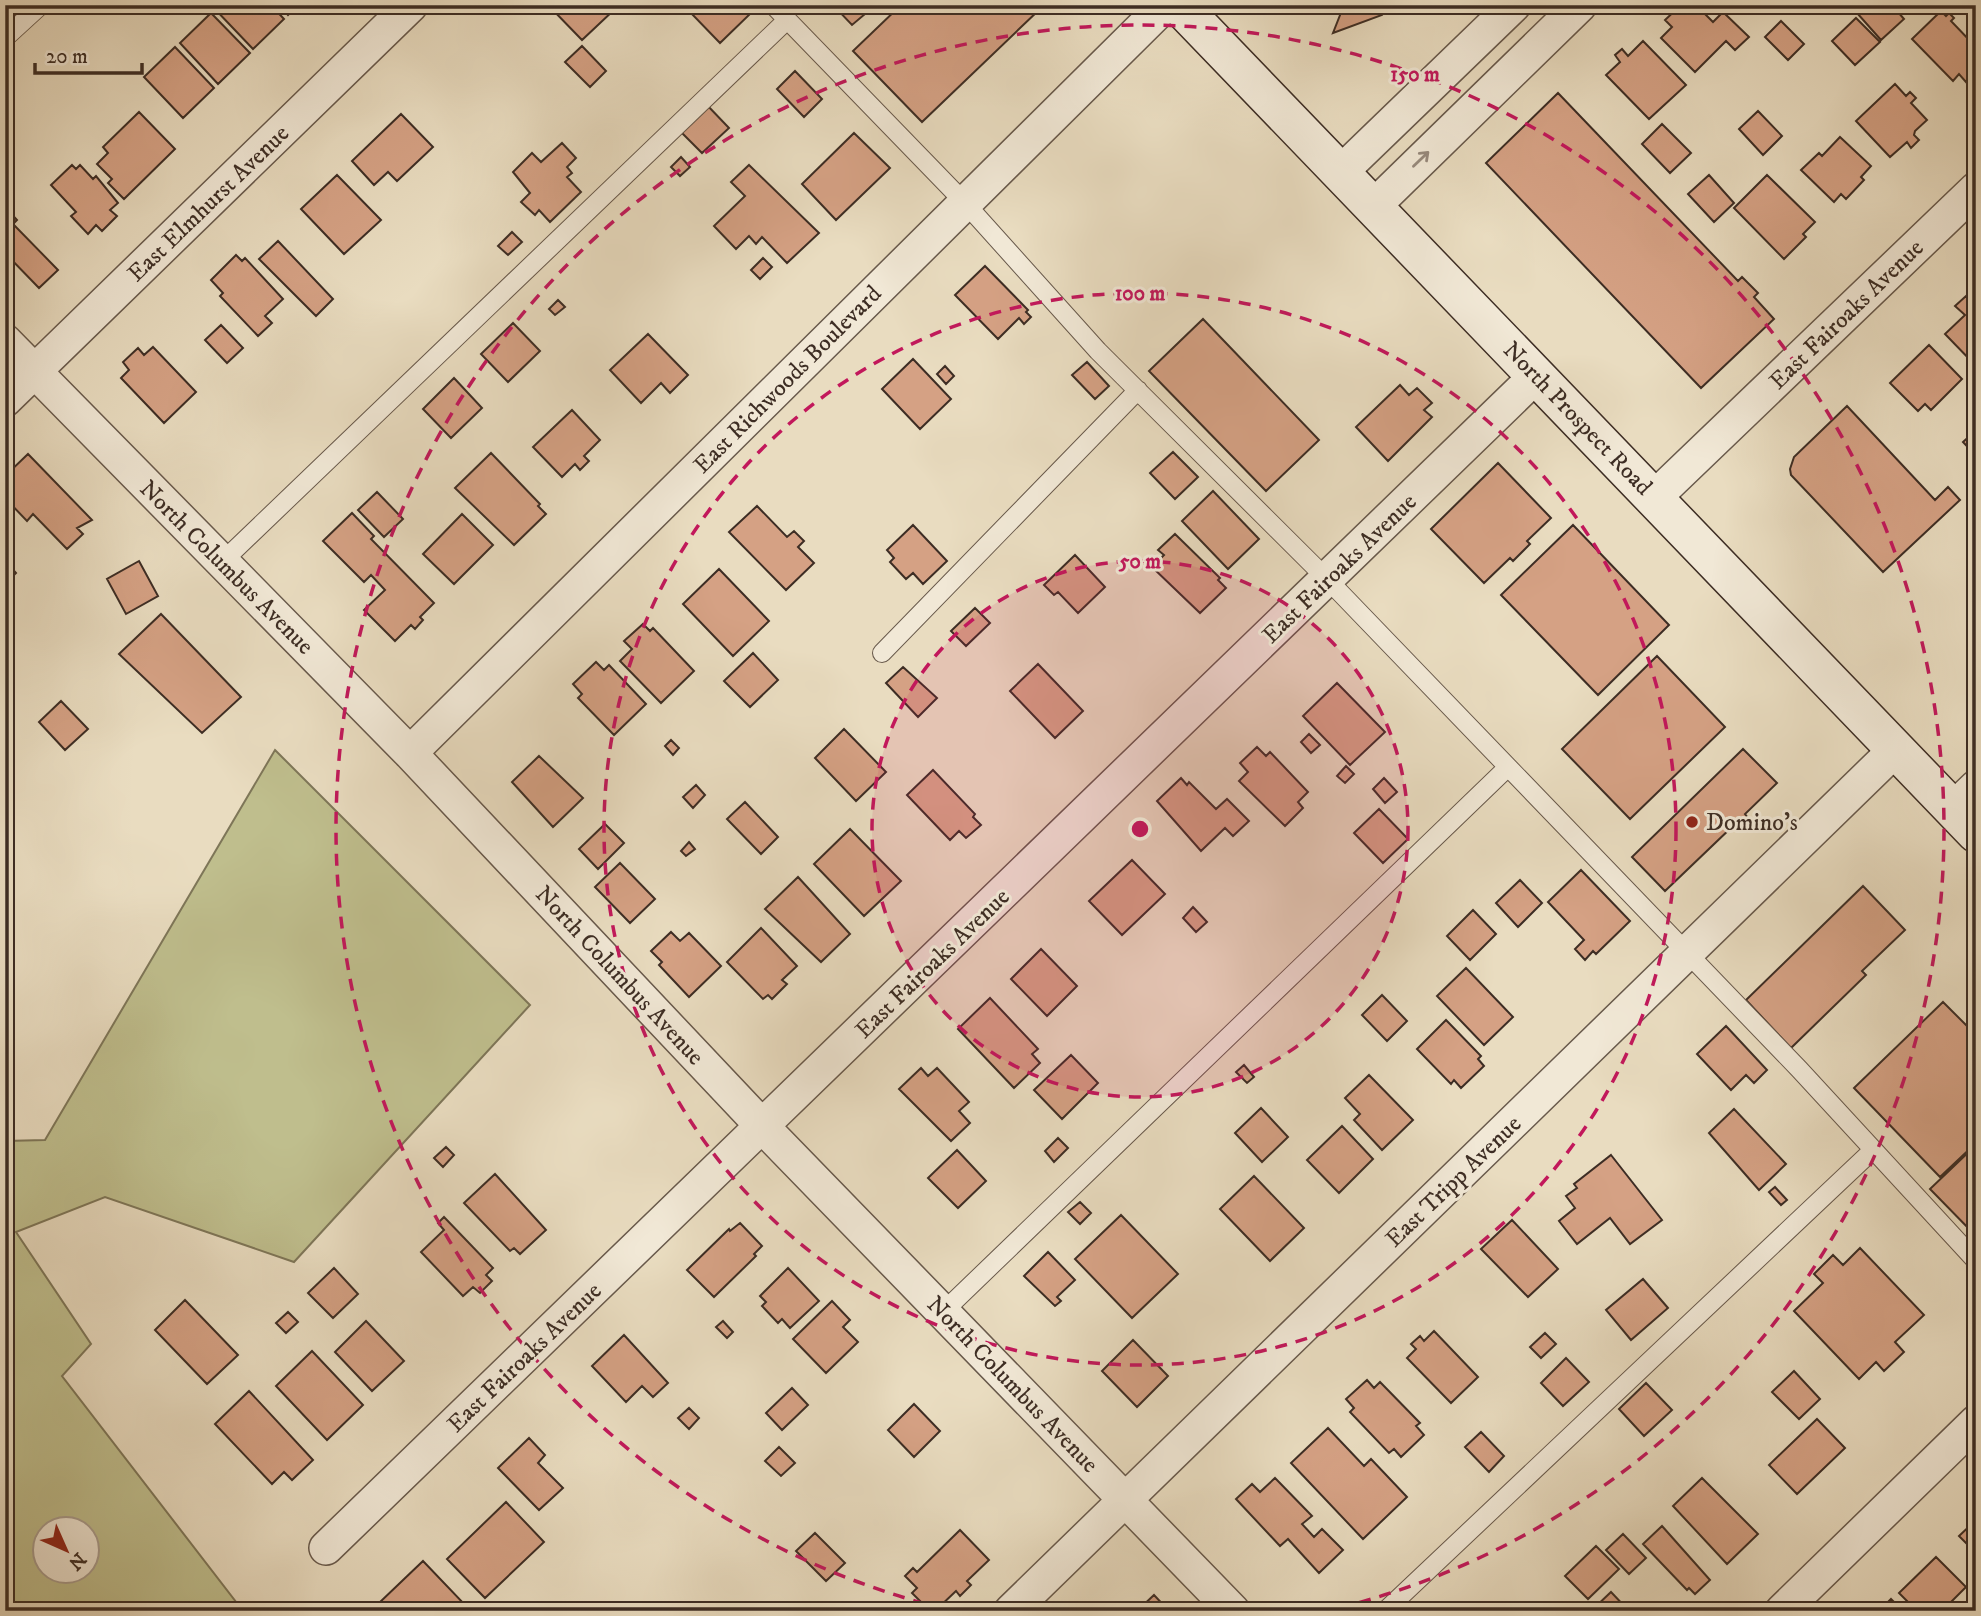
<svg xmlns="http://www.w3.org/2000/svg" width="1981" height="1616" font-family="'IM FELL DW Pica',serif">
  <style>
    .green { fill: #bfbe8d; stroke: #7e7658; stroke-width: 2; fill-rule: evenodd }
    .building { fill: #d5a184; stroke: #3d2d24; stroke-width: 2 }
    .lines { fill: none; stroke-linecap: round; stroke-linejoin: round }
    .service-casing { stroke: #68594b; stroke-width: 20 }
    .minor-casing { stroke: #68594b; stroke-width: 36 }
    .secondary-casing { stroke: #3d2d24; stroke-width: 41 }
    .service { stroke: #f1e8d6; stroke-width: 18 }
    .minor { stroke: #f1e8d6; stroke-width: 33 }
    .secondary { stroke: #f1e8d6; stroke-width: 38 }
    .oneway { stroke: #978a7d }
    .ring { fill: none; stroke: #c2185b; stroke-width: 3.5; stroke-dasharray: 12 9 }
    .poi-dot { fill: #8f2418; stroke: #f1e8d6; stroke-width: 2.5 }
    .labels { text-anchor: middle; stroke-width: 6; stroke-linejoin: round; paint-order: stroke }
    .street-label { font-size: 24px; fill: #3d2d24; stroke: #f1e8d6 }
    .poi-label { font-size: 24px; fill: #3d2d24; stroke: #f1e8d6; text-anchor: start }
    .centre { fill: #c2185b; stroke: #f1e8d6; stroke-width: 3.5 }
    .ring-label { font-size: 21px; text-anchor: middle; font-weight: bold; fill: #c2185b; stroke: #f1e8d6; stroke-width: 6; stroke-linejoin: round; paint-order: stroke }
  </style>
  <rect width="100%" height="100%" fill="#e9dcc0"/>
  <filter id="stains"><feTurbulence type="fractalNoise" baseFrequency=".00286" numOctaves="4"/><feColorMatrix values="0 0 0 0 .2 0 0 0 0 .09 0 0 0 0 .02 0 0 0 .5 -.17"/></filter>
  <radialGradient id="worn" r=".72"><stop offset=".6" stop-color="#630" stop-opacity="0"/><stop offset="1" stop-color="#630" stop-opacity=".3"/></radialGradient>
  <path class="green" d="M275 750 530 1005 294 1262 105 1197 16 1232 91 1344 62 1376 243 1611H5V1141L45 1140ZM46 1528H88V1570H46Z"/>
  <path class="building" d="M211 5H271L284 19 253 49Z
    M279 5H298L288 15Z
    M548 5H611L615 9 582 40Z
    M692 5H744L751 13 720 43 688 10Z
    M833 5H856L865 14 852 25Z
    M901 5H1039L1041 8 922 122 853 51Z
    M1344 5H1392L1382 15 1333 33Z
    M1690 5H1696L1713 22 1723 12 1749 37 1735 50 1726 41 1695 72 1661 38 1672 27 1665 20 1680 6 1685 11Z
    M1865 5H1892L1904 19 1881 40 1857 13Z
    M1941 11 1946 16 1949 13 1954 18 1951 21 1974 45 1976 43V73L1966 82 1959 74 1953 81 1912 39Z
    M211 13 250 53 218 84 180 43Z
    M1856 18 1880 42 1855 65 1832 41Z
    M1781 21 1804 44 1788 60 1765 37Z
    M1643 41 1686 85 1649 119 1606 75 1620 62 1615 55 1622 49 1628 56Z
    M582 46 606 71 590 87 565 62Z
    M175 47 214 88 183 118 144 77Z
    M795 71 822 99 804 117 777 89Z
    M1895 84 1906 96 1910 92 1916 98 1911 103 1927 120 1915 131 1914 135 1919 140 1911 148 1907 142 1890 157 1856 121Z
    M1558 93 1738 281 1742 277 1758 293 1754 297 1774 319 1701 388 1486 163Z
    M706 104 729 128 702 153 679 130Z
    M1758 111 1782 136 1763 155 1739 129Z
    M139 112 175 149 124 199 108 183 112 179 97 164 108 153 103 147Z
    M401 114 433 147 397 181 388 172 374 185 352 161Z
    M1662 124 1691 153 1670 173 1642 144Z
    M854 133 890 168 836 220 802 184Z
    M1840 137 1871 166 1861 177 1864 180 1846 199 1841 194 1834 202 1801 170 1819 153 1822 156Z
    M562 143 576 158 567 167 572 173 567 177 581 192 550 222 539 210 535 215 521 202 530 193 513 172 532 153 541 162Z
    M681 157 690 167 680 176 671 167Z
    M72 165 76 169 80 165 93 179 96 176 118 203 110 210 117 216 102 231 96 225 88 234 71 216 76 212 51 185Z
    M749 165 819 233 787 263 762 237 756 244 749 236 736 249 714 226 745 196 731 182Z
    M337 175 381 220 344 254 301 209Z
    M1709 175 1734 203 1714 222 1688 194Z
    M1767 175 1815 222 1803 234 1806 237 1784 259 1734 208Z
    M5 207 17 220 13 224 58 270 39 288 5 253Z
    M512 232 522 242 508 255 498 246Z
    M278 241 333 299 316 316 259 259Z
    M236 255 242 261 245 258 283 299 265 316 272 323 258 336 220 296 223 293 211 280Z
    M763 258 772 267 760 279 751 270Z
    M985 266 1028 310 1026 312 1031 317 1024 324 1019 318 998 339 955 295Z
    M1966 296 1976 304V366L1945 334 1965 315 1955 306Z
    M558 300 565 307 555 315 549 309Z
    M1203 319 1319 440 1266 491 1149 371Z
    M513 323 540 351 508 382 481 354Z
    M221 325 243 348 227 363 205 340Z
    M648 334 688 375 670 393 661 383 641 403 610 370Z
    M1929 345 1962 379 1931 410 1925 404 1918 411 1890 383Z
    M153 347 196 392 164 423 121 378 129 370 123 362 138 348 144 355Z
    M913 359 951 399 920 429 882 389Z
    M1087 362 1109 386 1095 399 1072 375Z
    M945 366 954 376 946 384 937 374Z
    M454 378 482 408 451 438 423 409Z
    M1400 385 1409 395 1417 388 1432 403 1424 410 1432 417 1388 461 1356 427Z
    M1847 406 1935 500 1948 487 1960 500 1883 572 1791 475 1790 469 1794 457Z
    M572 410 600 440 584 456 589 461 580 470 575 464 562 477 533 447Z
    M1976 430V456L1963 442Z
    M1173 452 1198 477 1175 499 1150 473Z
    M491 453 540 504 538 506 546 514 514 545 455 488Z
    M28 454 92 520 77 528 83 534 67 549 33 514 27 521 5 498V487L10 483 5 476Z
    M1498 463 1551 518 1527 541 1530 544 1513 561 1510 558 1484 583 1431 529Z
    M1213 491 1259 539 1228 569 1182 521Z
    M377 492 403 519 384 537 358 510Z
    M757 506 787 537 794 531 804 541 798 547 814 563 786 590 729 532Z
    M352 513 374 536 371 539 434 603 420 617 423 620 415 629 411 625 395 641 364 610 385 590 371 575 364 582 323 541Z
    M462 514 493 545 454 584 423 554Z
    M913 525 947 561 923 584 913 573 906 579 890 562 894 558 887 550Z
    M1573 525 1669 625 1598 695 1501 595Z
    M1175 534 1220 578 1218 580 1226 588 1200 613 1152 567 1164 555 1158 550Z
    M5 554 11 559 7 563 16 573 5 584Z
    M1075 555 1105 587 1078 613 1058 592 1054 595 1044 585Z
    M139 561 158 596 126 614 107 579Z
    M719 569 769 621 733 656 683 604Z
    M975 608 990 623 966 646 951 631Z
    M161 614 241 697 202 733 119 654Z
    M643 624 650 631 653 628 694 671 661 703 620 661 632 649 624 641Z
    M753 653 778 680 750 707 724 681Z
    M1657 656 1725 727 1630 819 1562 749Z
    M596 662 604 670 609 665 646 704 614 735 578 698 582 694 573 684Z
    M1038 664 1083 711 1055 738 1010 691Z
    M903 667 937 698 918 717 886 683Z
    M1337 683 1385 732 1350 765 1303 716Z
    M61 701 88 729 65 750 39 722Z
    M844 729 886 772 856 801 815 758Z
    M1309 734 1320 745 1311 753 1301 742Z
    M671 740 679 748 673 755 665 746Z
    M1257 747 1266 756 1270 752 1308 792 1298 802 1303 808 1285 826 1239 781 1248 772 1240 763Z
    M1743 749 1777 783 1745 814 1748 818 1737 828 1734 825 1665 891 1632 857Z
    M539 756 583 798 553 827 512 782Z
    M1346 766 1354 774 1345 783 1337 776Z
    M933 770 975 814 973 817 981 825 966 838 959 831 950 840 907 795Z
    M1181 778 1187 785 1189 782 1216 809 1227 799 1249 821 1233 836 1225 828 1201 851 1157 801Z
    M1384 778 1397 792 1385 803 1373 789Z
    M696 785 705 795 693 808 683 797Z
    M745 802 778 837 761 854 727 819Z
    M1379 809 1408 839 1383 863 1354 833Z
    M605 824 624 843 598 869 579 849Z
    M850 829 901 881 864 916 814 864Z
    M689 842 695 849 686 856 681 851Z
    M1132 860 1165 894 1122 935 1089 901Z
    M620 863 655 899 630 923 595 887Z
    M1581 870 1630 921 1596 954 1593 951 1585 960 1575 949 1584 940 1548 902Z
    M798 877 850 934 821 962 765 909Z
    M1520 880 1542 903 1518 927 1496 903Z
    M1863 886 1905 930 1862 971 1866 975 1791 1048 1746 1000Z
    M1193 907 1207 922 1196 932 1183 918Z
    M1473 910 1496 934 1470 960 1447 936Z
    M761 928 797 966 782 980 787 984 772 999 768 995 763 999 727 962Z
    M671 932 680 941 689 933 721 966 689 997 659 965 662 962 651 951Z
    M1041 949 1077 986 1047 1016 1011 979Z
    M1466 968 1513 1017 1484 1045 1437 996Z
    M1382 995 1407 1021 1387 1041 1362 1015Z
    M990 998 1038 1049 1032 1054 1040 1063 1014 1088 958 1029Z
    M1943 1002 1976 1035V1143L1940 1177 1854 1088Z
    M1446 1020 1481 1056 1478 1059 1484 1066 1461 1088 1454 1080 1451 1084 1417 1049Z
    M1726 1026 1767 1070 1754 1083 1746 1075 1731 1090 1697 1054Z
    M1071 1055 1098 1083 1062 1119 1034 1090Z
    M1244 1065 1254 1077 1247 1083 1236 1072Z
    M921 1068 928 1076 937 1068 969 1102 959 1111 970 1123 951 1141 899 1089Z
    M1369 1075 1413 1120 1382 1150 1354 1120 1360 1114 1345 1098Z
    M1261 1108 1288 1137 1262 1162 1235 1133Z
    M1734 1109 1786 1164 1759 1190 1709 1133Z
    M1342 1126 1373 1159 1339 1193 1307 1160Z
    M1058 1138 1068 1148 1054 1162 1045 1151Z
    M1976 1145V1236L1930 1189Z
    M446 1147 454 1155 443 1167 434 1158Z
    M957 1150 986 1181 958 1208 928 1178Z
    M1611 1155 1662 1220 1630 1244 1610 1218 1577 1244 1559 1221 1575 1208 1566 1196 1577 1188 1574 1184Z
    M495 1174 546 1230 520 1254 514 1248 510 1251 464 1203Z
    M1254 1176 1304 1228 1270 1261 1220 1209Z
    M1775 1187 1787 1200 1781 1205 1769 1192Z
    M1080 1202 1091 1213 1080 1224 1068 1212Z
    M1121 1215 1178 1274 1132 1318 1075 1259Z
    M444 1217 493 1268 486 1275 492 1281 480 1293 473 1287 463 1296 421 1252 444 1230 438 1223Z
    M1512 1220 1558 1269 1528 1297 1481 1249Z
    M740 1223 762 1246 754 1254 756 1256 714 1297 687 1270 729 1229 730 1231Z
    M1860 1248 1924 1315 1895 1342 1904 1352 1884 1371 1876 1362 1859 1379 1794 1311 1823 1283 1814 1274 1833 1255 1843 1265Z
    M1048 1252 1075 1280 1057 1297 1061 1301 1055 1306 1024 1276Z
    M334 1268 358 1294 333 1318 308 1293Z
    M788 1268 819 1301 790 1328 782 1319 778 1323 762 1306 766 1302 760 1296Z
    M1643 1279 1668 1308 1631 1340 1606 1310Z
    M185 1300 238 1355 207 1384 155 1330Z
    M832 1301 850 1320 843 1327 858 1342 826 1373 793 1339Z
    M288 1312 298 1322 286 1333 276 1323Z
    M366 1321 404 1361 372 1391 335 1352Z
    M723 1321 733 1332 727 1338 716 1327Z
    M1434 1331 1478 1377 1451 1403 1407 1358 1416 1349 1411 1344 1420 1336 1424 1341Z
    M1545 1333 1556 1344 1541 1358 1530 1347Z
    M624 1335 668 1383 653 1397 642 1386 626 1402 592 1366Z
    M1133 1340 1168 1376 1137 1407 1102 1371Z
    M312 1351 363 1405 327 1440 276 1386Z
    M1566 1358 1589 1382 1563 1406 1541 1383Z
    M1794 1371 1820 1399 1799 1419 1772 1392Z
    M1367 1380 1374 1388 1380 1382 1420 1423 1416 1426 1424 1435 1401 1457 1394 1449 1389 1453 1350 1412 1354 1408 1346 1399Z
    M1646 1383 1672 1410 1644 1436 1619 1409Z
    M792 1388 808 1405 782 1430 766 1413Z
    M249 1391 313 1460 292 1480 284 1472 272 1484 215 1424Z
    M914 1404 940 1431 914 1457 888 1430Z
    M689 1408 699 1418 689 1429 678 1418Z
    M1817 1419 1845 1448 1797 1494 1769 1465Z
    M1328 1428 1364 1466 1371 1459 1407 1497 1363 1539 1291 1463Z
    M1481 1432 1504 1456 1489 1472 1465 1447Z
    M529 1438 545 1455 538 1463 563 1488 539 1510 498 1468Z
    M779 1447 795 1463 781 1476 765 1461Z
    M1275 1478 1312 1516 1302 1524 1314 1537 1322 1529 1343 1550 1319 1573 1288 1539 1280 1546 1236 1499 1252 1484 1260 1492Z
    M1702 1478 1758 1534 1727 1564 1673 1506Z
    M506 1502 544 1542 485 1598 447 1559Z
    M1976 1520V1553L1959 1536Z
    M1662 1526 1710 1580 1695 1594 1689 1588 1687 1590 1643 1544Z
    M960 1530 989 1560 967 1581 971 1585 960 1596 956 1591 935 1611H930L912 1593 917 1588 905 1576 913 1568 917 1572Z
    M815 1533 845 1563 826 1581 796 1551Z
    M1623 1534 1646 1558 1629 1574 1606 1550Z
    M1596 1546 1619 1569 1588 1599 1565 1576Z
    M1936 1557 1966 1587 1942 1611H1917L1899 1593Z
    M423 1561 468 1608 466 1611H387L379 1603Z
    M1611 1592 1629 1611H1591Z
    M1154 1595 1169 1611H1137Z
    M1891 1599 1903 1611H1879Z"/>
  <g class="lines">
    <g class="service-casing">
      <path id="service" d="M773 5 965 203 1098 351 1327 579 1799 1069 1976 1261
        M5 38 41 5
        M222 562 787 20
        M882 653 1138 390
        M943 1312 1508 767
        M1385 1611 1873 1150"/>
    </g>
    <g class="minor-casing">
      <path id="minor" d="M1340 173 1514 5
        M1373 207 1580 5
        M5 341 410 753 763 1127 1233 1611
        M5 400 411 5
        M1655 497 1976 189
        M410 753 1165 5
        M1953 809 1976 787
        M326 1548 1536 376
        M1011 1611 1895 750
        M1782 1611 1976 1422"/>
    </g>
    <g class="secondary-casing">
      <path id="secondary" d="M1179 5 1976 833"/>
    </g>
    <use href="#service" class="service"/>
    <use href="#minor" class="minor"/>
    <use href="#secondary" class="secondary"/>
  </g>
  <defs><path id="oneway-shaft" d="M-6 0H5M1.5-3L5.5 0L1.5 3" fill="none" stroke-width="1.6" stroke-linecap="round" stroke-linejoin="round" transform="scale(1.75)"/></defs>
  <use class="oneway" href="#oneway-shaft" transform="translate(1421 159) rotate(-44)"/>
  <circle cx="1140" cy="829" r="268" fill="#c2185b" fill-opacity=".12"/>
  <g class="ring">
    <circle cx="1140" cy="829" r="268"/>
    <circle cx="1140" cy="829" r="536"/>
    <path d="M945 1609A804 804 0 1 1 1335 1609"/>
  </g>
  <circle class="poi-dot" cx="1692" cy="822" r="7"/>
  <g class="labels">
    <g class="street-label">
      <text transform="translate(208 203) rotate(-44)" y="8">East Elmhurst Avenue</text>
      <text transform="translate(1846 314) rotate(-44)" y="8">East Fairoaks Avenue</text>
      <text transform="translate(787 379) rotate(-45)" y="8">East Richwoods Boulevard</text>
      <text transform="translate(1578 418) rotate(46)" y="8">North Prospect Road</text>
      <text transform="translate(227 567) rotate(45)" y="8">North Columbus Avenue</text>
      <text transform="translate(1339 568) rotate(-44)" y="8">East Fairoaks Avenue</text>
      <text transform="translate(932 963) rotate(-44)" y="8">East Fairoaks Avenue</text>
      <text transform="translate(620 975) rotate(47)" y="8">North Columbus Avenue</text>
      <text transform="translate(1453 1181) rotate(-44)" y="8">East Tripp Avenue</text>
      <text transform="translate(524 1357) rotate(-44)" y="8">East Fairoaks Avenue</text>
      <text transform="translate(1013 1384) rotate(46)" y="8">North Columbus Avenue</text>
    </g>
    <g class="poi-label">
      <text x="1706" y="830">Domino's</text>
    </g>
  </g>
  <circle cx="1140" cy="829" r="10" class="centre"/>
  <g class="ring-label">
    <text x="1415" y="81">150 m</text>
    <text x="1140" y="300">100 m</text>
    <text x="1140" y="568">50 m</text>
  </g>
  <rect width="1981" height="1616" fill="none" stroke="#e9dcc0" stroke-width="28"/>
  <rect x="7" y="7" width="1967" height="1602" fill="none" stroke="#3d2d24" stroke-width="3.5"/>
  <rect x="14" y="14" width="1953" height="1588" fill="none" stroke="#3d2d24" stroke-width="2"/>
  <g transform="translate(66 1550) rotate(135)"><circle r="33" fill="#f1e8d6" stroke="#a99d8f" stroke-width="2"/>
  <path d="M0-5L12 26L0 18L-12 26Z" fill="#8f2418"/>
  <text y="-10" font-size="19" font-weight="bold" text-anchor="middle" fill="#3d2d24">N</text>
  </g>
  <path d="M35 63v10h107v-10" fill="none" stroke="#3d2d24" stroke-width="3.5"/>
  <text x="46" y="63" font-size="21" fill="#3d2d24" stroke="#f1e8d6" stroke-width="5" paint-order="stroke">20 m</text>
  <rect width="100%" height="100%" filter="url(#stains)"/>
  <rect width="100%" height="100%" fill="url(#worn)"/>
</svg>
